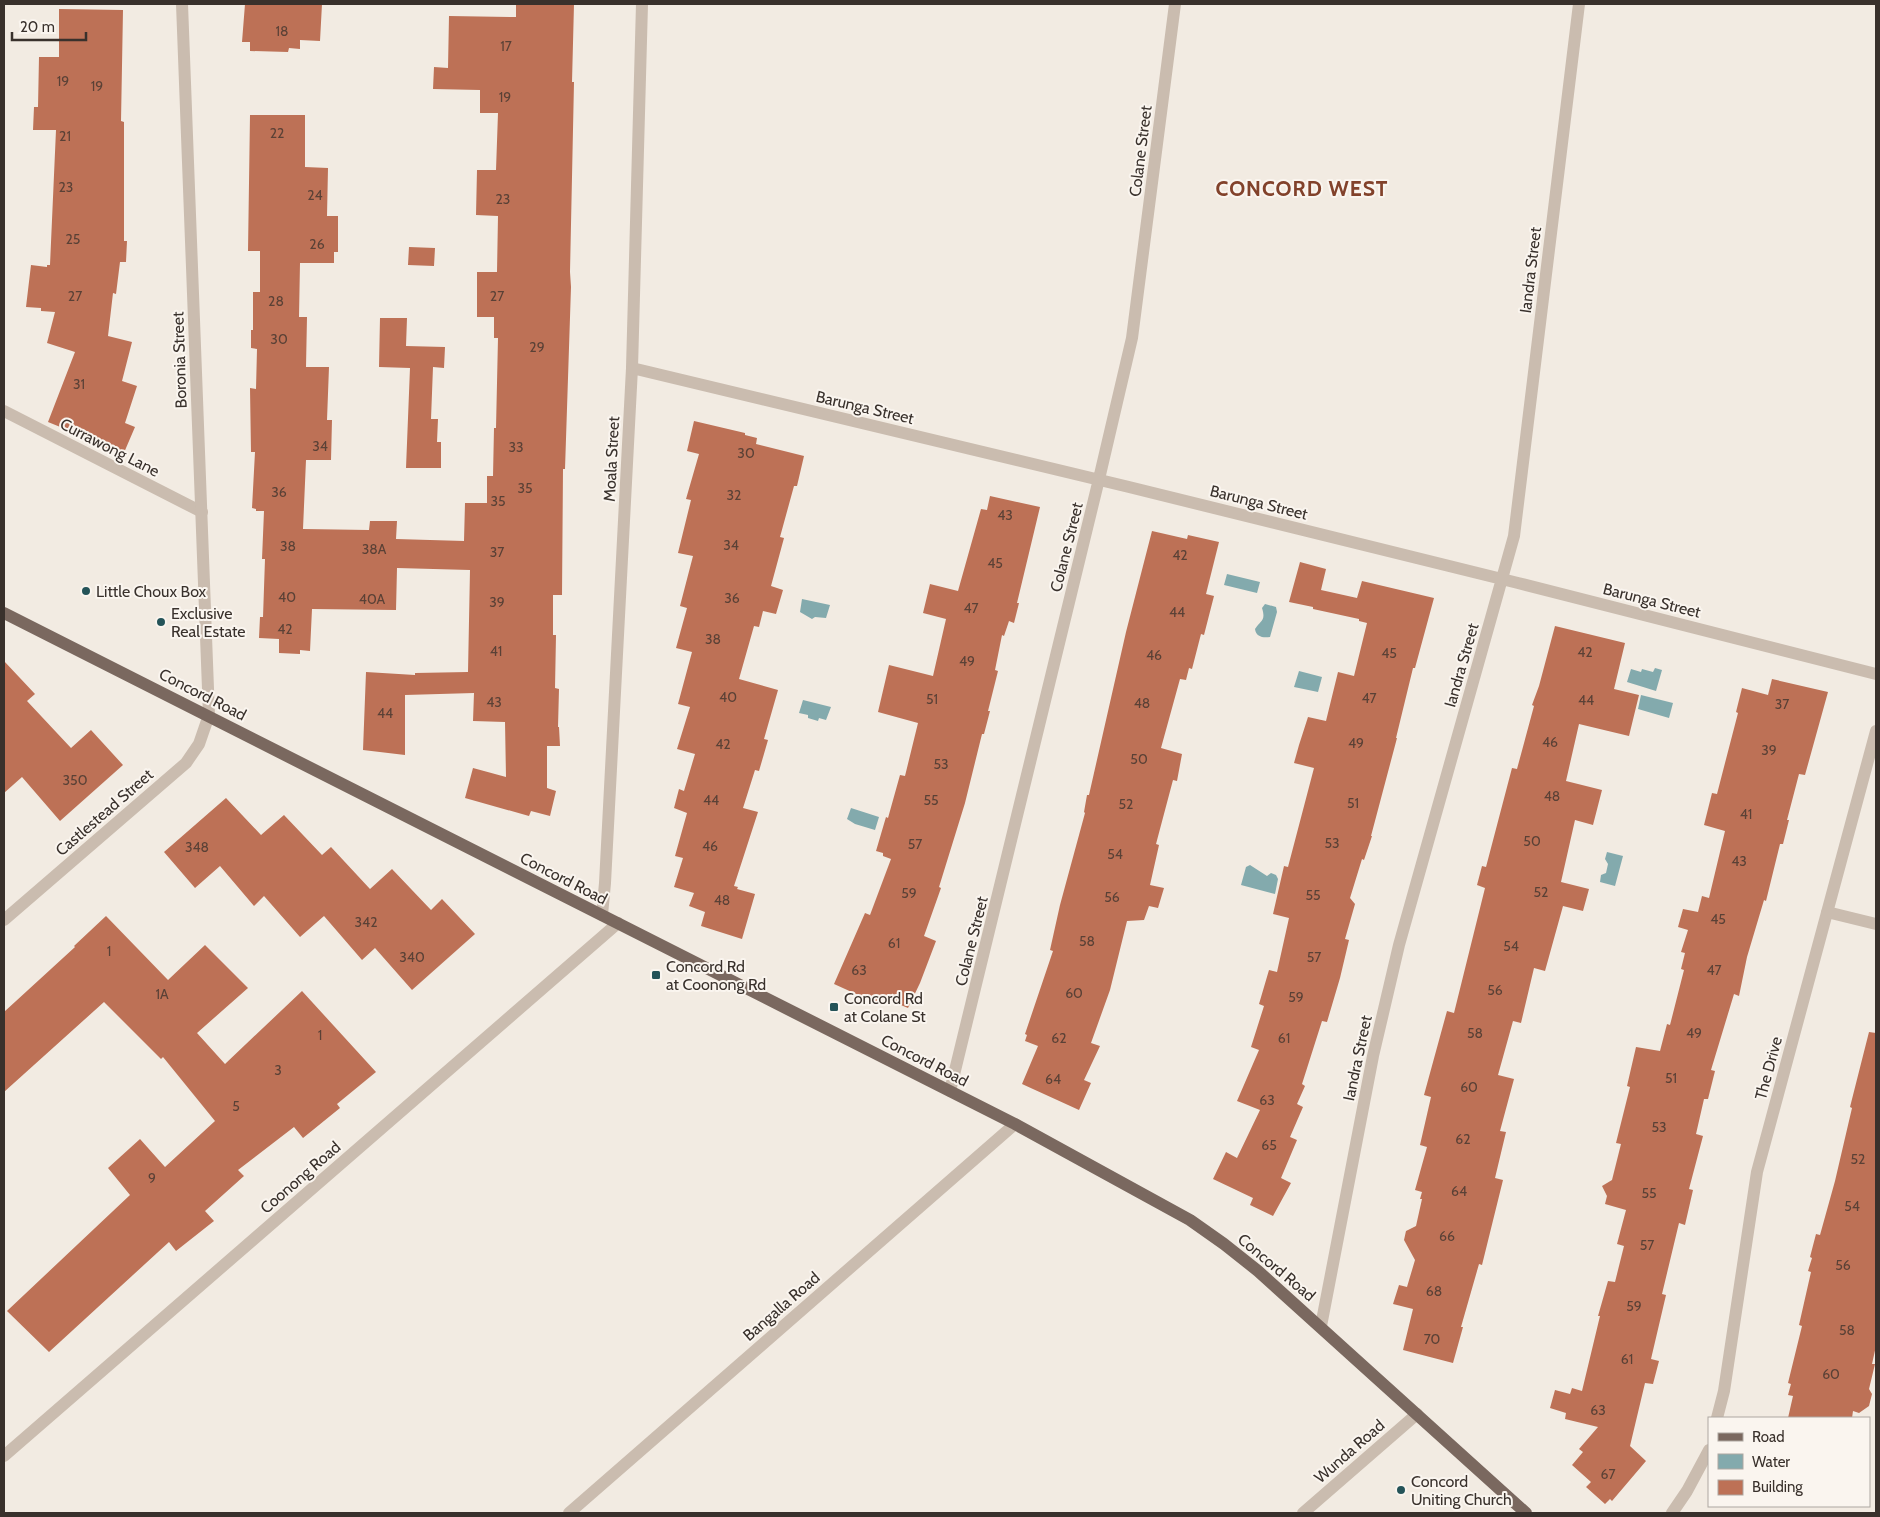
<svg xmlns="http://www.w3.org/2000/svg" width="1880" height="1517" font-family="Cabin,sans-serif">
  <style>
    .water { fill: #83aaad }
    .building { fill: #bd7156 }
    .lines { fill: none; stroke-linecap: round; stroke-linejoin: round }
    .lane { stroke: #cabcaf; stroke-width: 12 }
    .street { stroke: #cabcaf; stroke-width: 12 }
    .primary { stroke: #7a685f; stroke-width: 12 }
    .poi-dot { fill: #245358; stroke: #faf5ef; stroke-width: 2 }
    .labels { text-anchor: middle; stroke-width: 4; stroke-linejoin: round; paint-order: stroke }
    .number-label { font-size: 14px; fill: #5a4136 }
    .street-label { font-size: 16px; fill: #39312c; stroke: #faf5ef }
    .poi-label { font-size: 16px; fill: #39312c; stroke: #faf5ef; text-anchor: start }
    .district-label { font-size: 21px; font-weight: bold; letter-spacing: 1px; fill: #82422b; stroke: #faf5ef }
  </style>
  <rect width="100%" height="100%" fill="#f2ebe2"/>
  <path class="water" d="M1227 574 1260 582 1257 593 1224 585Z
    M802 599 830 605 826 618 815 617 812 619 800 612Z
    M1265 604 1276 607 1277 612 1270 637C1263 638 1256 637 1255 629 1261 620 1266 621 1262 608Z
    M1655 668 1662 670 1656 691 1627 682 1631 669 1641 672 1642 669 1653 672Z
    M1299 671 1322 677 1318 692 1294 687Z
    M1641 695 1673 703 1669 718 1638 709Z
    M803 700 831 707 826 720 819 718 818 721 808 718V715L799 713Z
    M851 808 879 817 875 830 855 824 847 819Z
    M1607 852 1623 856 1615 886 1600 882 1601 875 1606 873 1608 864 1605 859Z
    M1250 865 1267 876 1271 873 1276 875 1278 879 1275 894 1241 885 1246 867Z"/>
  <path class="building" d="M245 4H322L320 41 300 40V49L289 48 288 52 250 51V42H242Z
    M516 4H574L572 82H574L570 272 571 287 565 469H563L562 595H553V635H556L555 688 559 689 558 727H559L560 746H547V788L556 791 550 816 531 811 529 816 465 798 473 768 506 777 505 722 473 721 474 693 405 695V755L363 750 366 672 415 675V673L468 672 470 570 397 568 396 610 312 609 310 651 300 650V654L279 653V639L259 638 260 617H263L265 559H262L264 511H256V509L252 508 255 452H251L250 388 256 389 257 349 251 348V330H253V292H260V251H248L250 115H305V167L328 168 327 216H338V252H334V263H300L299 317H307L306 367H329L327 420H332L331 460H306L303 529 369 530 370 521H397L396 539 464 541 465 503H487V476H493L494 428H496L498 338H494V317H477V272H497L498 216 476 215 477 170H496L498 113H480V90L433 89 434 67 448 68 449 16 516 17Z
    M59 9 123 10 121 121 124 122V241H127L126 262H120L116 294 113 293 108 336 132 342 122 381 137 386 125 423 135 427 123 455 79 438 80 435 48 422 75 352 47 343 55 312 41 311V308L26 307 31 265 47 267V265H50L56 130H33L34 107H38L39 57H59Z
    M409 247 435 248 434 266 408 265Z
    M380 318H407L406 346 445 347 444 368 433 367 431 419H438L437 442H441V468H406L410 368 379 367Z
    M694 421 745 433V435L757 438 756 444 804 456 797 486H794L780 537 784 538 771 586 783 590 776 614 763 611 759 627 754 626 739 679 778 690 764 739 768 740 759 771 755 770 743 808 758 812 734 886 738 887 737 889 755 894 742 939 701 926 705 912 689 906 694 893 674 887 683 858 675 856 687 813 674 808 679 789 684 791 695 754 677 749 690 707 678 704 692 652 676 648 687 608 680 606 693 556 678 553 691 500 686 499 699 454 687 451Z
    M990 496 1040 507 1017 603H1019L1014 623 1009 621 1004 636 1002 635 995 670 998 671 988 711H990L984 734H982L965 803 939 887 941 888 924 936 936 941 920 983 908 1008 879 996 876 1003 834 984 865 913 870 915 891 859 883 856V853L876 851 886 817 888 818 900 775 905 776 918 723 878 712 889 665 933 676 946 619 923 613 930 584 958 591 981 509 987 510Z
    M1152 531 1187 539 1188 535 1219 542 1206 594 1214 596 1204 635 1201 634 1192 669 1189 668 1186 680 1180 679 1161 748 1182 754 1177 781 1173 780 1156 844 1159 845 1150 885 1164 888 1158 908 1149 906 1144 920 1127 921 1110 990 1091 1043 1100 1046 1084 1080 1091 1083 1079 1110 1022 1084 1038 1046 1025 1041 1027 1035 1025 1034 1053 951 1050 950 1060 905 1085 813 1084 812 1087 795H1089L1126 632Z
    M1300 562 1326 569 1321 590 1357 598 1362 581 1434 598 1415 668H1413L1396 738H1397L1371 836H1372L1364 860 1362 859 1350 898 1355 904 1345 939 1349 940 1340 978 1327 1022 1322 1021 1302 1084 1305 1086 1297 1104 1303 1107 1290 1137 1297 1140 1281 1178 1291 1183 1273 1216 1250 1205 1253 1198 1213 1179 1226 1152 1237 1158 1260 1110 1237 1101 1259 1050 1251 1047 1264 1006 1259 1004 1269 970 1277 972 1289 918 1273 914 1284 866 1288 867 1314 768 1294 763 1299 745 1308 717 1326 721 1338 672 1354 676 1367 623 1359 621V619L1313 609V607L1289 602Z
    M1555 626 1625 643 1614 689 1639 695 1629 736 1579 724 1566 781 1602 790 1593 825 1575 820 1561 882 1589 889 1583 911 1563 906 1545 971 1534 968 1521 1023 1513 1021 1498 1075 1514 1079 1500 1131 1506 1132 1495 1178 1503 1180 1482 1265 1479 1264 1461 1327H1463L1453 1363 1403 1350 1413 1309 1393 1304 1399 1285 1407 1287 1415 1260 1404 1240 1406 1231 1416 1226 1422 1199H1420L1422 1192 1415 1190 1427 1147 1420 1145 1431 1097 1424 1095 1447 1011 1454 1013 1485 888 1477 885 1482 866 1486 867 1512 768 1517 769 1534 706 1532 705 1539 686Z
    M4 661 35 694 27 701 71 748 91 730 123 765 60 821 22 777 4 793Z
    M1772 679 1828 692 1805 775 1799 774 1787 820H1789L1783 844H1780L1766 901 1764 900 1747 957 1739 996 1734 994 1711 1070 1715 1071 1708 1099H1704L1696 1134 1703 1136 1689 1189 1693 1190 1685 1225 1679 1223 1662 1294 1666 1295 1651 1359 1659 1361 1653 1384 1645 1383 1630 1446 1646 1461 1612 1501 1610 1499 1605 1504 1586 1487 1591 1482 1572 1465 1583 1452 1579 1449 1598 1427 1565 1419 1566 1413 1550 1408 1555 1390 1570 1394 1572 1388 1582 1391 1600 1316H1598L1608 1281 1615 1282 1624 1246 1617 1244 1626 1210 1605 1204 1607 1196 1602 1186 1612 1180 1621 1144 1616 1143 1630 1087 1627 1086 1636 1047 1660 1051 1667 1024 1670 1025 1684 970 1681 969 1685 953 1681 952 1688 930 1678 927 1683 909 1698 912 1702 896 1709 898 1725 831 1704 825 1712 793 1717 794 1725 763 1738 713 1736 712 1742 688 1768 695Z
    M226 798 261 835 284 815 322 855 331 847 370 889 392 869 431 910 442 899 475 934 412 990 375 948 362 960 324 916 300 937 264 896 254 906 220 866 195 888 164 852Z
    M106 916 168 980 205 945 248 988 197 1033 225 1064 302 991 376 1072 337 1104 340 1108 303 1138 294 1127 238 1170 244 1176 205 1211 214 1221 176 1251 169 1242 49 1352 7 1311 130 1195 108 1168 140 1139 165 1167 215 1121 163 1057 161 1059 104 1002 4 1092V1012L75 947 74 946Z
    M1869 1032 1876 1033V1346L1872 1364H1875L1869 1389 1872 1394 1869 1406 1859 1413 1853 1411 1852 1418H1788L1793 1396 1788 1395 1791 1384 1788 1383 1802 1326 1799 1325 1811 1272 1808 1271 1812 1258 1810 1257 1816 1234 1820 1235 1835 1181 1852 1108 1850 1107Z"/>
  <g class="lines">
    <path class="lane" d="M4 411 202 512"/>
    <path class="street" d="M632 368 1129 487 1518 583 1876 674
      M1827 912 1876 924
      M602 915 605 883 632 368 642 4
      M4 920 186 763 199 744 209 715 182 4
      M950 1091 1099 479 1132 338 1175 4
      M1321 1326 1373 1056 1399 945 1514 536 1579 4
      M1717 1418 1724 1391 1757 1172 1876 731
      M4 1456 618 923
      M569 1513 1015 1124
      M1303 1513 1417 1414
      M1672 1513 1687 1491 1709 1450"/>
    <path class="primary" d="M4 613 1015 1124 1190 1220 1224 1244 1258 1271 1526 1513"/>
  </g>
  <g class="poi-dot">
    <circle cx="86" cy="591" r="5"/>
    <circle cx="161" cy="622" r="5"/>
    <rect x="651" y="970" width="10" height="10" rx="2.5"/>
    <rect x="829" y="1002" width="10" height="10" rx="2.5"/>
    <circle cx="1401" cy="1490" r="5"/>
  </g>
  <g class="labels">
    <g class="number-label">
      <text x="282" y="36">18</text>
      <text x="506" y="51">17</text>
      <text x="63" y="86">19</text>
      <text x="97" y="91">19</text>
      <text x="505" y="102">19</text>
      <text x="277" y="138">22</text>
      <text x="65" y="141">21</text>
      <text x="66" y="192">23</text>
      <text x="315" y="200">24</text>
      <text x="503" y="204">23</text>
      <text x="73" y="244">25</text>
      <text x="317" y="249">26</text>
      <text x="75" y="301">27</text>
      <text x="497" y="301">27</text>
      <text x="276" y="306">28</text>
      <text x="279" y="344">30</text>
      <text x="537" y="352">29</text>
      <text x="79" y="389">31</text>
      <text x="320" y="451">34</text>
      <text x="516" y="452">33</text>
      <text x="746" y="458">30</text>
      <text x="525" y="493">35</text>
      <text x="279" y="497">36</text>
      <text x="734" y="500">32</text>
      <text x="498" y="506">35</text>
      <text x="1005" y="520">43</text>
      <text x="731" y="550">34</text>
      <text x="288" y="551">38</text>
      <text x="374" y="554">38A</text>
      <text x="497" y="557">37</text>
      <text x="1180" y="560">42</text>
      <text x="995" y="568">45</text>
      <text x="287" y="602">40</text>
      <text x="732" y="603">36</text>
      <text x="372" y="604">40A</text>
      <text x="497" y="607">39</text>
      <text x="971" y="613">47</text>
      <text x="1177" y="617">44</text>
      <text x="285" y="634">42</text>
      <text x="713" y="644">38</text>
      <text x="496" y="656">41</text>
      <text x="1585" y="657">42</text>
      <text x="1389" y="658">45</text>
      <text x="1154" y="660">46</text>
      <text x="967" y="666">49</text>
      <text x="728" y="702">40</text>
      <text x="1369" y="703">47</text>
      <text x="932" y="704">51</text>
      <text x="1586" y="705">44</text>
      <text x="494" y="707">43</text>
      <text x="1142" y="708">48</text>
      <text x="1782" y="709">37</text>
      <text x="385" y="718">44</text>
      <text x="1550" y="747">46</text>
      <text x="1356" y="748">49</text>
      <text x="723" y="749">42</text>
      <text x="1769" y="755">39</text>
      <text x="1139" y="764">50</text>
      <text x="941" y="769">53</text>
      <text x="75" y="785">350</text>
      <text x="1552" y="801">48</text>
      <text x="711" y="805">44</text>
      <text x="931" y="805">55</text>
      <text x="1353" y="808">51</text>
      <text x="1126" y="809">52</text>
      <text x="1746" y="819">41</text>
      <text x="1532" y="846">50</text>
      <text x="1332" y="848">53</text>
      <text x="915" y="849">57</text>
      <text x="710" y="851">46</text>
      <text x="197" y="852">348</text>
      <text x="1115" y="859">54</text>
      <text x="1739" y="866">43</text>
      <text x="1541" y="897">52</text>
      <text x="909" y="898">59</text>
      <text x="1313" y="900">55</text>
      <text x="1112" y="902">56</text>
      <text x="722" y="905">48</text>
      <text x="1718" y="924">45</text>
      <text x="366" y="927">342</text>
      <text x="1087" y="946">58</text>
      <text x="894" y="948">61</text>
      <text x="1511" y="951">54</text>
      <text x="109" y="956">1</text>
      <text x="412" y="962">340</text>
      <text x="1314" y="962">57</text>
      <text x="859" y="975">63</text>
      <text x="1714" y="975">47</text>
      <text x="1495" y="995">56</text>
      <text x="1074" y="998">60</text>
      <text x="162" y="999">1A</text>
      <text x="1296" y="1002">59</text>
      <text x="1475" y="1038">58</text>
      <text x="1694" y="1038">49</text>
      <text x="320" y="1040">1</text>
      <text x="1059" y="1043">62</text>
      <text x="1284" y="1043">61</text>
      <text x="278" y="1075">3</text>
      <text x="1671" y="1083">51</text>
      <text x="1053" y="1084">64</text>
      <text x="1469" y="1092">60</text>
      <text x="1267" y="1105">63</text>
      <text x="236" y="1111">5</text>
      <text x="1659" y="1132">53</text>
      <text x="1463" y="1144">62</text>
      <text x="1269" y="1150">65</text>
      <text x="1858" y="1164">52</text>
      <text x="152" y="1183">9</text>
      <text x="1459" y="1196">64</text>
      <text x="1649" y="1198">55</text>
      <text x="1852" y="1211">54</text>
      <text x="1447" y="1241">66</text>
      <text x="1647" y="1250">57</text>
      <text x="1843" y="1270">56</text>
      <text x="1434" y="1296">68</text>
      <text x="1634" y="1311">59</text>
      <text x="1847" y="1335">58</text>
      <text x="1432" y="1344">70</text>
      <text x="1627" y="1364">61</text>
      <text x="1831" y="1379">60</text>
      <text x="1598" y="1415">63</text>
      <text x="1608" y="1479">67</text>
    </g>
    <g class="street-label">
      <text transform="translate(1140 151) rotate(-83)" y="6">Colane Street</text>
      <text transform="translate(1530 270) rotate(-83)" y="6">Iandra Street</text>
      <text transform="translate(179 360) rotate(-92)" y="6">Boronia Street</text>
      <text transform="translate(865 407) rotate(13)" y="6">Barunga Street</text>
      <text transform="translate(110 447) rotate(27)" y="6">Currawong Lane</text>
      <text transform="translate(611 459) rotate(-87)" y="6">Moala Street</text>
      <text transform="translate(1259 502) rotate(14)" y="6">Barunga Street</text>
      <text transform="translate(1066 547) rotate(-76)" y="6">Colane Street</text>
      <text transform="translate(1652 600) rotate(14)" y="6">Barunga Street</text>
      <text transform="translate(1461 665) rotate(-74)" y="6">Iandra Street</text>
      <text transform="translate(203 694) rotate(27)" y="6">Concord Road</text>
      <text transform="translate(104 812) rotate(-41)" y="6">Castlestead Street</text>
      <text transform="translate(564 878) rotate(27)" y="6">Concord Road</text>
      <text transform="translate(971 941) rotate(-76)" y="6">Colane Street</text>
      <text transform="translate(1357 1058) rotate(-78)" y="6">Iandra Street</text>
      <text transform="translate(925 1060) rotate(27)" y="6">Concord Road</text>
      <text transform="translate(1768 1068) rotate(-75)" y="6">The Drive</text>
      <text transform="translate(300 1177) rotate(-41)" y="6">Coonong Road</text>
      <text transform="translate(1277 1267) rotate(40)" y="6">Concord Road</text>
      <text transform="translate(781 1306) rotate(-41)" y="6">Bangalla Road</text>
      <text transform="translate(1349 1451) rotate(-41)" y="6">Wunda Road</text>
    </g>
    <g class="poi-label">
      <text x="96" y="597">Little Choux Box</text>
      <text x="171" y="619">Exclusive<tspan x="171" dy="18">Real Estate</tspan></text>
      <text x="666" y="972">Concord Rd<tspan x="666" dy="18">at Coonong Rd</tspan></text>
      <text x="844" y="1004">Concord Rd<tspan x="844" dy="18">at Colane St</tspan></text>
      <text x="1411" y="1487">Concord<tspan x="1411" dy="18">Uniting Church</tspan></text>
    </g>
    <g class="district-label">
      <text x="1302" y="196">CONCORD WEST</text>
    </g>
  </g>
  <rect width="1880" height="1517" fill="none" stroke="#39312c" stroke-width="10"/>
  <rect x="1708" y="1417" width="162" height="90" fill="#faf5ef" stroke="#ada7a1"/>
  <rect x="1718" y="1433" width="25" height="8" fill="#7a685f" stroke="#ada7a1"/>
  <text x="1752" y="1442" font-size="15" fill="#39312c">Road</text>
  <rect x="1718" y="1454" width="25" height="15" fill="#83aaad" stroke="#ada7a1"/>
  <text x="1752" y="1467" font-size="15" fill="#39312c">Water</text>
  <rect x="1718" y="1480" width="25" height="15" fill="#bd7156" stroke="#ada7a1"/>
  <text x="1752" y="1492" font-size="15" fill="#39312c">Building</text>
  <path d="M12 32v8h74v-8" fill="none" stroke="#39312c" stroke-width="2.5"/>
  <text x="20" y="32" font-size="15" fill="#39312c" stroke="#faf5ef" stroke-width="4" paint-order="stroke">20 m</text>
</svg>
